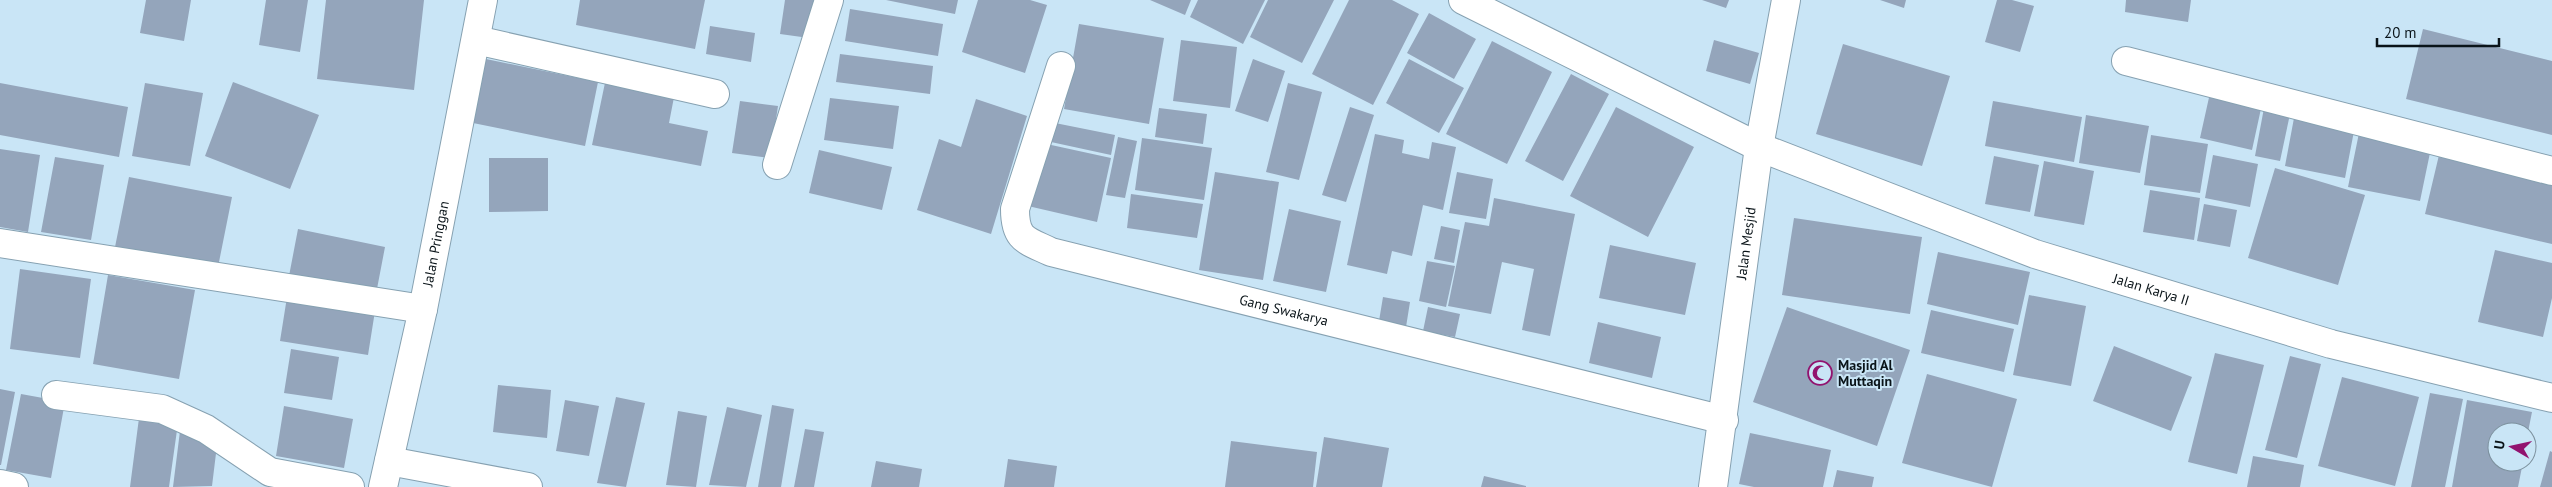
<svg xmlns="http://www.w3.org/2000/svg" width="2552" height="487" font-family="'PT Sans',sans-serif">
  <style>
    .building { fill: #94a5bb }
    .lines { fill: none; stroke-linecap: round; stroke-linejoin: round }
    .minor-casing { stroke: #86a1b1; stroke-width: 30 }
    .minor { stroke: #fff; stroke-width: 28 }
    .labels { text-anchor: middle; stroke-width: 4; stroke-linejoin: round; paint-order: stroke }
    .street-label { font-size: 14px; fill: #0a1419; stroke: #c9e5f6 }
    .poi-label { font-size: 14px; font-weight: bold; fill: #0a1419; stroke: #c9e5f6; text-anchor: start }
  </style>
  <rect width="100%" height="100%" fill="#c9e5f6"/>
  <path class="building" d="M146 0H191L184 41 140 33Z
    M266 0H308L300 52 259 45Z
    M326 0H424L414 90 317 79Z
    M580 0H705L695 49 576 25Z
    M785 0H814L809 38 780 34Z
    M886 0H958L955 14Z
    M978 0H1030L1047 5 1025 73 962 52Z
    M1150 0H1191L1185 15Z
    M1198 0H1265L1243 44 1190 17Z
    M1268 0H1334L1302 63 1250 37Z
    M1349 0H1392L1419 14 1373 105 1312 74Z
    M1702 0H1729L1726 8Z
    M1880 0H1906L1904 8Z
    M1997 0H2012L2034 6 2020 52 1985 42Z
    M2126 0H2191L2188 22 2125 12Z
    M850 9 943 24 938 56 845 41Z
    M1429 13 1476 39 1454 79 1407 53Z
    M1079 24 1164 38 1149 124 1064 109Z
    M710 26 755 33 751 62 706 54Z
    M2423 29 2552 61V135L2406 99Z
    M1181 40 1237 47 1230 108 1173 101Z
    M1714 40 1759 53 1750 84 1706 71Z
    M1492 41 1552 72 1507 164 1446 134Z
    M1843 44 1950 76 1922 166 1816 134Z
    M840 54 933 66 930 94 836 82Z
    M486 59 598 82 585 146 473 123Z
    M1253 59 1285 71 1268 122 1235 111Z
    M1409 59 1464 88 1439 133 1386 103Z
    M1571 74 1609 94 1563 181 1525 161Z
    M606 78 675 92 669 123 708 131 701 166 592 145Z
    M233 82 319 115 290 189 205 156Z
    M0 83 128 107 119 157 0 135Z
    M145 83 203 93 190 166 132 156Z
    M1288 83 1322 92 1299 180 1266 172Z
    M2210 93 2262 104 2252 150 2200 138Z
    M830 98 899 106 893 149 824 140Z
    M976 99 1027 116 991 234 917 210 939 139 961 147Z
    M740 101 778 106 770 158 732 153Z
    M1993 101 2082 117 2074 162 1985 146Z
    M1350 107 1374 115 1346 202 1322 195Z
    M1616 107 1694 147 1648 237 1570 196Z
    M1159 108 1207 114 1203 144 1155 137Z
    M2264 108 2290 114 2280 161 2255 156Z
    M2086 115 2149 126 2140 173 2079 163Z
    M2294 118 2354 131 2345 178 2285 166Z
    M1055 123 1115 135 1111 155 1051 142Z
    M2359 133 2431 148 2420 201 2348 187Z
    M1375 134 1404 140 1402 153 1429 159 1432 142 1456 147 1443 210 1423 205 1412 256 1392 251 1387 274 1347 265Z
    M2151 135 2208 144 2200 193 2144 185Z
    M1118 137 1137 141 1125 198 1106 195Z
    M1142 138 1212 148 1204 200 1135 190Z
    M1042 143 1111 158 1097 222 1028 206Z
    M0 149 40 155 28 232 0 227Z
    M819 150 892 167 882 210 809 193Z
    M2213 155 2258 164 2250 207 2205 198Z
    M2439 155 2552 181V244L2425 214Z
    M1994 156 2039 165 2030 212 1985 204Z
    M55 157 104 165 91 240 41 232Z
    M489 158H548V211L489 212Z
    M2044 161 2094 171 2084 225 2034 216Z
    M2275 168 2365 195 2338 285 2248 258Z
    M1215 172 1279 182 1263 280 1199 270Z
    M1457 172 1493 179 1486 219 1449 213Z
    M129 177 232 197 218 267 115 247Z
    M2150 190 2200 198 2194 240 2143 232Z
    M1131 194 1203 204 1197 238 1127 228Z
    M1494 198 1575 214 1550 336 1522 330 1534 269 1502 262 1491 314 1448 306 1465 222 1489 226Z
    M2204 204 2237 210 2230 247 2197 241Z
    M1289 209 1341 221 1326 292 1273 281Z
    M1794 218 1922 237 1910 314 1782 295Z
    M1441 226 1460 230 1454 263 1434 259Z
    M298 229 385 247 376 294 289 276Z
    M1610 245 1696 263 1685 315 1599 298Z
    M2495 250 2552 263V298L2543 337 2478 322Z
    M1938 252 2030 272 2018 325 1927 304Z
    M1427 261 1455 266 1446 307 1419 301Z
    M20 269 91 279 80 358 10 349Z
    M108 275 195 290 179 379 93 364Z
    M2029 295 2086 306 2071 386 2013 375Z
    M287 297 375 311 368 355 280 341Z
    M1383 297 1410 302 1406 327 1379 321Z
    M1428 307 1460 314 1455 337 1423 331Z
    M1787 307 1910 350 1877 446 1753 402Z
    M1931 310 2014 329 2004 372 1921 353Z
    M1598 322 1661 337 1652 378 1589 363Z
    M2114 346 2192 377 2171 431 2093 401Z
    M291 349 339 357 332 400 284 393Z
    M2215 353 2264 365 2237 474 2188 462Z
    M2290 356 2321 364 2297 458 2265 450Z
    M1927 374 2017 399 1992 487 1902 463Z
    M2342 377 2419 397 2395 486 2318 466Z
    M498 385 551 390 547 438 493 432Z
    M0 389 15 392 1 465H0Z
    M2430 393 2463 399 2445 487H2411Z
    M21 394 65 402 51 478 6 470Z
    M616 397 645 403 626 487 597 483Z
    M565 400 599 406 589 456 556 451Z
    M2467 400 2532 412 2528 432H2497V462H2523L2518 487H2452Z
    M772 405 794 409 781 487H758Z
    M284 406 353 419 344 468 276 456Z
    M727 407 762 415 746 487 709 485Z
    M678 411 707 416 696 487 666 485Z
    M139 418 178 423 169 487H130Z
    M805 429 824 432 814 487H794Z
    M180 431 218 437 212 486 173 487Z
    M1750 433 1831 450 1823 487H1754L1739 484Z
    M1324 437 1389 448 1382 487H1316Z
    M1231 441 1317 452 1313 487H1225Z
    M2550 451 2552 452V487H2540Z
    M2253 456 2304 465 2300 487H2247Z
    M1008 459 1057 466 1054 487H1004Z
    M876 461 922 469 919 487H871Z
    M1837 470 1874 477 1872 487H1833Z
    M1484 476 1526 486V487H1481Z"/>
  <g class="lines">
    <g class="minor-casing">
      <g id="minor">
        <path id="s1" d="M1463 0 1759 147 2035 254 2331 344 2552 398"/>
        <path d="M476 40 715 94"/>
        <path d="M2126 61 2552 171"/>
        <path id="s2" d="M1061 66 1015 209C1015 240 1026 240 1051 252L1724 420"/>
        <path d="M777 165 829 0"/>
        <path d="M0 243 423 309"/>
        <path d="M56 395 162 409 206 429 270 472 350 487"/>
        <path d="M389 461 528 487"/>
        <path d="M0 484 14 487"/>
        <path id="s3" d="M383 487 423 309 483 0"/>
        <path id="s4" d="M1713 487 1759 147 1786 0"/>
      </g>
    </g>
    <use href="#minor" class="minor"/>
  </g>
  <defs>
    <g id="mosque-ring" transform="scale(1.25)"><circle r="9.5" fill="#c9e5f6" stroke="#92136f" stroke-width="1.5"/><path d="M3.5-4.9A6 6 0 1 0 3.5 4.9A5 5 0 1 1 3.5-4.9Z" fill="#92136f"/></g>
  </defs>
  <g fill-rule="evenodd">
    <use href="#mosque-ring" x="1820" y="373"/>
  </g>
  <g class="labels">
    <g class="street-label">
      <text dy="5" stroke="none"><textPath href="#s4" startOffset="246">Jalan Mesjid</textPath></text>
      <text dy="5" stroke="none"><textPath href="#s3" startOffset="249">Jalan Pringgan</textPath></text>
      <text dy="5" stroke="none"><textPath href="#s1" startOffset="748">Jalan Karya II</textPath></text>
      <text dy="5" stroke="none"><textPath href="#s2" startOffset="452">Gang Swakarya</textPath></text>
    </g>
    <g class="poi-label">
      <text x="1838" y="370">Masjid Al<tspan x="1838" dy="16">Muttaqin</tspan></text>
    </g>
  </g>
  <g transform="translate(2512 447) rotate(279)"><circle r="24" fill="#c9e5f6" stroke="#7d919e"/>
  <path d="M0-4L9 19L0 12L-9 19Z" fill="#92136f"/>
  <text y="-8" font-size="14" font-weight="bold" text-anchor="middle" fill="#0a1419">U</text>
  </g>
  <path d="M2377 38v8h122v-8" fill="none" stroke="#0a1419" stroke-width="2.5"/>
  <text x="2384" y="38" font-size="15" fill="#0a1419" stroke="#c9e5f6" stroke-width="4" paint-order="stroke">20 m</text>
</svg>
